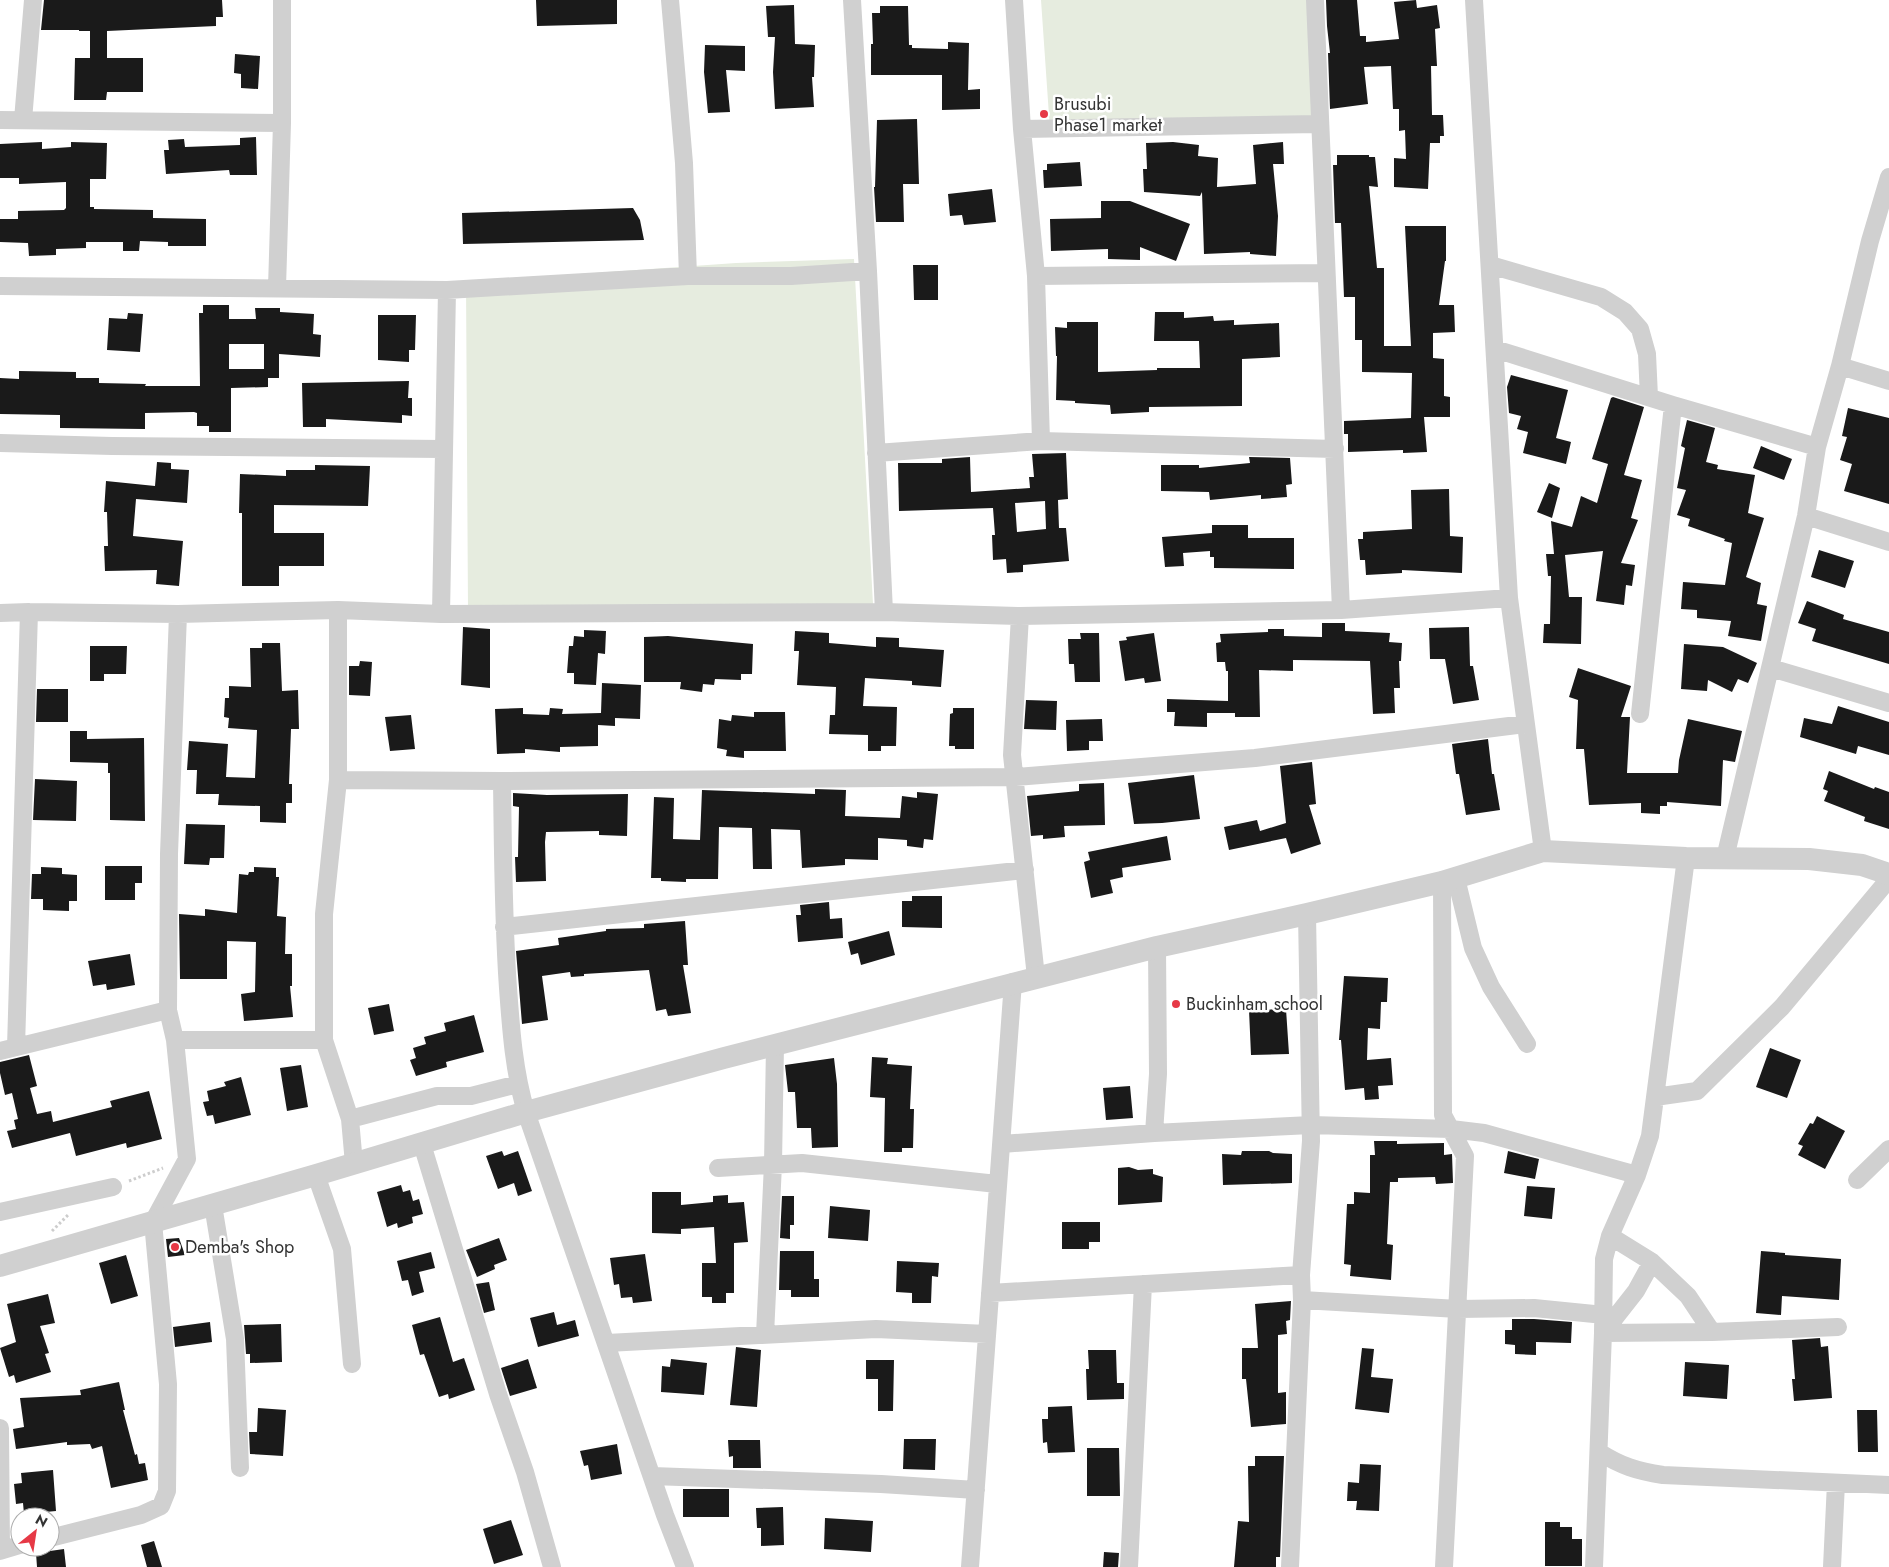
<svg xmlns="http://www.w3.org/2000/svg" width="1889" height="1567" font-family="Jost,sans-serif">
  <style>
    .green { fill: #e6ecdf }
    .building { fill: #1a1a1a; fill-rule: evenodd }
    .lines { fill: none; stroke-linecap: round; stroke-linejoin: round }
    .path { stroke: #cdcdcd; stroke-width: 3; stroke-dasharray: 2.5 2.5; stroke-linecap: butt }
    .minor { stroke: #d0d0d0; stroke-width: 18 }
    .tertiary { stroke: #d0d0d0; stroke-width: 22 }
    .poi-dot { fill: #e63946; stroke: #fff; stroke-width: 2 }
    .labels { text-anchor: middle; stroke-width: 5; stroke-linejoin: round; paint-order: stroke }
    .poi-label { font-size: 18px; fill: #333; stroke: #fff; text-anchor: start }
  </style>
  <rect width="100%" height="100%" fill="#fff"/>
  <path class="green" d="M1041 0H1311L1314 126 1050 130Z
    M854 259 873 604 468 611 466 282 736 263Z"/>
  <path class="building" d="M44 0H222L223 17H216V26L107 31V58H143V92H107L106 100H74L75 58H90V31H79V30H41Z
    M536 0H617V24L537 26Z
    M1326 0H1357L1360 36H1366V42L1399 39 1394 2 1416 0 1417 8 1437 5 1440 28 1435 29 1437 66H1431L1432 115H1443L1444 136H1440V143H1430L1428 189 1394 187V158L1406 159 1405 130 1399 131V109H1393L1391 66 1364 67 1368 104 1330 109 1328 53H1330L1327 26Z
    M794 5 795 44 815 45 814 77H812L814 107 775 109 773 72 775 37H768L766 6Z
    M880 6H908L909 45H912V48L948 49V42L969 43 968 90 980 89V109L942 110V75H871V44H873L872 13H880Z
    M705 45 745 46V71L726 70 730 112 708 113 704 72Z
    M235 54 260 56 258 89 241 88V74L234 73Z
    M917 119 919 184H903L904 222H876L874 187H875L877 120Z
    M256 137 257 175H230L229 170 166 174 164 150H169L168 140 184 139 185 147 240 145V138Z
    M42 142V149L71 147V142L107 143 106 179H90V207H94V209L153 210V218L206 219V246H168V242L140 241 139 251H123V242H86V248L56 249V255L29 256 28 243 0 242V219H18V211L64 210 66 208V182L19 184V178H0V144Z
    M1173 142 1199 145 1198 156 1218 158 1217 187 1256 184 1253 145 1283 142 1284 164H1273L1278 216 1276 256 1250 254V252L1204 254 1202 192 1200 196 1144 192 1143 169H1147L1146 143Z
    M1337 155H1369V157H1375L1378 187 1369 186 1377 268H1384V346H1411L1405 226H1446V261H1445L1439 305H1454L1455 332 1433 333V358L1444 359V396L1450 397V417H1424L1427 452 1403 453V450L1348 452V434H1344V421L1411 418 1412 373 1362 372V340H1355V297H1344L1341 223H1335L1333 165H1337Z
    M1080 162 1082 186 1044 188 1043 170H1047V164Z
    M992 189 996 222 964 225 962 215 950 216 948 194Z
    M1101 201H1130L1190 224 1176 261 1140 247V260L1108 259V249L1051 251 1050 219 1101 218Z
    M633 208 640 220 644 240 463 244 462 213Z
    M913 265H938V300H914Z
    M203 305H229V319H256L255 308H280V312L314 314 313 334 321 335 320 357 279 354V378H268V387L231 388V432H209V426H197V413L194 412 145 413V429L60 428V415L0 414V378L19 379V371L76 372V378H99V383L146 384 145 386H200L199 313H203ZM229 344H264V369H229Z
    M1155 312H1184V318L1213 316 1214 321 1234 320V325L1279 323 1280 357 1242 359V406L1149 407V412L1111 414 1110 405 1075 403V401L1056 400 1057 356H1056L1055 327 1067 328V322H1098V372L1157 370V368H1200L1199 341H1154Z
    M128 313 143 314 140 352 107 350 109 318 127 319Z
    M378 315H416L415 350H409V362L378 360Z
    M1511 375 1568 390 1556 438 1571 442 1566 464 1523 453 1528 432 1517 429 1521 416 1509 413 1507 387Z
    M409 381 408 398H412V416L402 415V423L326 419V427H303L302 383Z
    M1613 397 1644 407 1624 475 1642 480 1631 518 1638 520 1621 563 1635 565 1632 586 1626 585 1624 605 1596 601 1603 551 1565 555 1569 597H1582L1581 644 1543 643 1544 624H1550L1551 576H1548L1546 554H1554L1551 521 1572 527 1581 496 1597 503 1608 464 1592 459 1611 398Z
    M1848 408 1889 418V504L1844 491 1852 464 1840 460 1847 437 1842 436Z
    M1687 420 1715 428 1706 462 1718 465 1717 469 1755 475 1748 513 1764 518 1746 577 1761 583 1757 604 1767 606 1761 641 1728 636 1731 621 1697 618V610L1681 609 1683 582 1725 585 1732 543 1724 541 1725 539 1688 526 1690 519 1677 515 1686 490 1677 488 1685 448 1681 446Z
    M1761 446 1792 459 1784 480 1753 468Z
    M1066 453 1068 499 1058 500 1059 528H1066L1069 561 1023 565V572L1007 573 1006 559 993 560 992 535H995L993 508 899 511 898 463H942V459L970 457 971 492 1030 488 1029 477H1034L1032 454ZM1045 501 1046 529 1017 532 1015 503Z
    M1249 457 1290 458 1292 484 1286 485 1287 497 1261 499V495L1210 500 1209 492 1161 491V465H1199V468L1250 463Z
    M157 462 171 463V469L189 470 187 503 136 499 133 536 183 541 179 586 156 584 157 570 105 571 104 546H108L107 512H104L106 481 155 486Z
    M315 465 370 466 368 506 274 505V533H324V566H279V586H242V513H239L240 474 286 476V470H315Z
    M1549 483 1560 488 1552 518 1537 512Z
    M1449 489 1450 536 1463 537 1462 573 1402 570V573L1366 575 1365 560H1360L1358 539H1363V532L1412 529 1411 490Z
    M1212 525H1248V538H1294V569L1214 568V557H1210V551L1183 553 1184 566 1165 567 1162 537 1212 533Z
    M1819 550 1854 561 1845 588 1811 577Z
    M1807 601 1844 615 1843 619 1889 632V664L1812 641 1816 629 1798 623Z
    M1322 623H1345V631L1390 633 1389 642 1402 643 1401 661H1399L1400 688H1394L1395 713 1373 714 1370 661 1293 660V671L1259 670 1260 717H1235V713H1207V727L1174 726 1175 712H1167V699L1228 701V671H1226L1225 662H1217L1216 643 1221 642 1220 634 1268 632V629H1284V636L1322 637Z
    M463 627 490 629V688L461 685Z
    M1469 627 1470 666H1473L1479 700 1453 704 1445 659H1430L1429 628Z
    M584 630 606 631 605 654 598 653 596 685 574 684V673H567L569 646H573L574 636 584 637Z
    M795 631 829 633V643L876 647V637L899 638V647L944 650 941 687 912 685V681L865 678 863 706 897 707 896 746H881V751H868V735L829 734 830 715H835L836 687 797 685 799 651H794Z
    M1080 633H1099L1100 682H1075L1074 664H1069L1068 639H1081Z
    M1154 633 1161 681 1145 683 1144 678 1125 681 1119 641 1127 640 1126 637Z
    M668 636 753 644 752 674H741V680L715 679 714 685 703 684 702 692 680 689 681 682H644V637Z
    M262 643H280L282 691 298 690 299 729H291L289 784H292V803H286V823L260 822V806L218 805 219 794H196L197 770H187L189 741 228 744 226 777 255 778 257 730 228 728 229 718 224 717 225 698H229V686L251 687 250 648H262Z
    M1684 644 1723 647 1757 663 1748 683 1738 679 1732 692 1708 680 1707 691 1681 689Z
    M90 646H127L126 674H104V681H90Z
    M360 661 372 662 370 696 349 695V666H359Z
    M1578 668 1631 686 1621 717H1630L1627 773H1678L1679 760 1688 719 1742 731 1735 762 1723 760 1721 806 1667 802V806H1660V814L1641 813V803L1589 805 1584 749H1576L1578 700 1569 697Z
    M602 683 641 685 640 719 615 718V726L598 725V746L560 747V752L525 749V753L497 754 495 709 523 708V714L549 715 550 708 563 709 562 714 601 713Z
    M37 689H68V722H36Z
    M1026 700 1057 701 1056 730 1024 729Z
    M1838 706 1889 722V755L1858 746 1856 754 1800 737 1804 718 1832 724Z
    M953 708H974V749H955V746H949L950 714 953 713Z
    M754 712H785L786 751H744V758L726 756 727 750 717 748 719 719 731 721 732 715 754 717Z
    M411 715 415 749 390 751 385 717Z
    M1102 719 1103 741H1089V750L1067 751 1066 720Z
    M70 731H87V739L144 738 145 821 110 820V773H108V763L70 762Z
    M1488 739 1492 774H1494L1500 810 1466 815 1459 774H1456L1452 744Z
    M1312 762 1316 804 1309 805 1321 844 1291 854 1286 838 1229 850 1224 827 1257 820 1260 831 1286 823 1280 766Z
    M1829 771 1874 789 1875 787 1889 792V829L1864 821 1865 817 1824 801 1828 791 1823 789Z
    M1194 775 1200 819 1162 823 1134 824 1128 783Z
    M35 779 77 781 76 821 33 820Z
    M1104 783 1105 825 1064 826 1065 837 1043 839V835L1031 836 1027 796 1079 791V784Z
    M815 789 846 790 845 816 900 818 902 796 917 798V792L938 794 933 840 924 839 923 848 907 846V840L878 838V860L845 859V865L802 868 800 830 771 829 772 869H753L752 828 719 827 718 879H686V882L661 881V878H651L654 797 674 798 673 839 700 840 702 790 815 794Z
    M513 793 547 795 628 794 627 836 599 835V831L546 832 545 842 546 881 516 882 515 857H518L519 807 513 806Z
    M186 824 225 825 224 858H210L209 865 184 864Z
    M1167 836 1171 860 1122 868 1123 877 1110 880 1113 893 1091 898 1084 862 1090 860 1088 852Z
    M105 866H142V883H135V900H105Z
    M41 867 62 868V874L77 875V901H69V911L43 910V899H31L32 874H41Z
    M254 867 276 868V877H279L277 916 286 917 285 954H292V986H290L293 1017 244 1021 241 994 255 992 256 942 227 941V979H180L179 914 205 916V909L237 913 239 874 248 875 249 872H254Z
    M912 896H942V928L902 927V901H912Z
    M829 902 830 919 842 918 843 938 798 942 796 915H801L800 905Z
    M685 921 688 965H683L691 1013 668 1016 666 1009 656 1011 649 970 584 974V976L571 977 570 972 542 976 548 1020 522 1024 516 951 559 945 558 938 606 931V929L644 928V924Z
    M889 931 895 955 861 965 858 953 851 955 848 942Z
    M130 954 135 985 107 990 106 984 93 986 88 961Z
    M1344 976 1388 978 1387 1002H1381L1380 1029 1368 1028 1367 1060 1391 1058 1393 1085 1378 1086 1379 1099 1365 1100 1364 1088 1345 1090 1341 1040H1339Z
    M389 1004 394 1031 374 1035 368 1008Z
    M1286 1009 1289 1054 1251 1055 1249 1010Z
    M474 1015 484 1052 446 1062 447 1067 416 1076 410 1060 416 1058 413 1048 426 1044 424 1037 446 1031 444 1023Z
    M1770 1048 1801 1060 1787 1098 1756 1087Z
    M29 1055 37 1086 30 1088 37 1114 51 1111 53 1122 112 1107 110 1101 149 1091 162 1139 127 1148 126 1143 76 1156 70 1133 12 1148 7 1131 16 1129 14 1120 18 1119 12 1093 5 1095 0 1073V1062Z
    M872 1057 888 1058 887 1064 912 1066 910 1109H914L913 1148H902V1152H884L885 1098 870 1097Z
    M834 1058 837 1084 838 1147 812 1148 811 1128H797L795 1092H788L785 1065Z
    M301 1065 308 1107 287 1111 280 1068Z
    M241 1077 251 1115 215 1124 213 1115 207 1116 203 1102 209 1101 207 1091 226 1086 224 1082Z
    M1130 1086 1133 1118 1106 1120 1103 1088Z
    M1817 1116 1845 1131 1825 1169 1798 1155 1803 1146 1798 1144 1810 1123 1813 1124Z
    M1374 1141H1397V1144L1444 1143V1155L1452 1154 1453 1183 1436 1184 1435 1177 1398 1178V1182H1390L1387 1244 1393 1245 1391 1280 1350 1276 1351 1265 1344 1264 1347 1204H1354V1192L1370 1193V1155H1375Z
    M502 1151 504 1156 518 1151 532 1191 518 1196 514 1183 498 1189 486 1156Z
    M1242 1151H1269L1273 1153 1292 1154V1183L1223 1185 1222 1154 1241 1155Z
    M1508 1151 1539 1159 1535 1179 1504 1173Z
    M1129 1167 1138 1170 1153 1169V1174L1163 1177 1162 1202 1118 1205V1168Z
    M401 1185 403 1192 410 1190 413 1201 419 1199 423 1214 412 1217 413 1223 398 1228 397 1223 387 1227 377 1192Z
    M1527 1186 1555 1188 1552 1219 1524 1216Z
    M652 1192H681V1205L713 1202V1196L728 1195V1203L744 1202 748 1242 734 1243V1293H726V1303H712V1297H702V1263H716L714 1227 681 1229V1234L652 1233Z
    M782 1196H794V1225H790V1239L780 1238Z
    M830 1206 870 1210 868 1241 828 1238Z
    M1062 1222H1100V1242H1089V1249H1062Z
    M179 1238 185 1255 168 1257 166 1239Z
    M499 1238 507 1260 494 1265 495 1269 477 1277 466 1250Z
    M780 1251H814V1279H819V1297H791V1290H779Z
    M1761 1251 1785 1253V1255L1841 1259 1839 1300 1782 1296 1781 1315 1756 1313Z
    M431 1252 435 1268 419 1272 424 1292 412 1296 408 1280 402 1281 397 1261Z
    M645 1254 652 1301 633 1303 632 1297 621 1298 619 1284 614 1285 610 1258Z
    M126 1255 138 1296 111 1304 99 1263Z
    M897 1261 939 1263 938 1277 932 1276 931 1303H912V1293L896 1292Z
    M489 1282 495 1310 484 1313 476 1284Z
    M48 1294 55 1323 40 1326 49 1353 45 1354 51 1372 16 1383 14 1375 9 1377 0 1348 16 1342 7 1304Z
    M1291 1301 1290 1320 1286 1321 1287 1334 1278 1335V1393L1286 1392V1424L1251 1427 1246 1379H1242V1348H1258L1255 1304Z
    M554 1312 557 1325 575 1320 579 1336 538 1347 530 1318Z
    M440 1317 453 1362 464 1358 475 1390 449 1399 448 1394 439 1397 424 1354 420 1355 412 1325Z
    M1512 1319H1534L1572 1322 1571 1343 1536 1342V1355L1515 1354V1345L1505 1344V1330H1512Z
    M210 1322 212 1342 175 1347 173 1327Z
    M281 1324 282 1362 250 1363V1354H246L244 1325Z
    M1820 1338 1821 1347 1828 1346 1832 1398 1794 1401 1792 1379H1795L1792 1340Z
    M736 1347 761 1350 757 1407 730 1405Z
    M1362 1348 1374 1349 1371 1377 1393 1379 1389 1413 1355 1409Z
    M1088 1350H1116L1117 1383H1124V1399L1087 1400 1086 1369H1089Z
    M528 1359 537 1388 510 1396 501 1368Z
    M671 1359 707 1363 704 1395 661 1392 662 1366 670 1367Z
    M866 1360H894L893 1411H878V1379H866Z
    M1685 1362 1729 1365 1727 1399 1683 1396Z
    M119 1382 125 1410H123L135 1455 137 1454 139 1464 145 1463 148 1480 111 1488 102 1446 92 1449 90 1444 67 1445V1442L16 1449 13 1429 24 1427 20 1398 81 1395 80 1390Z
    M1072 1406 1075 1452 1048 1453 1047 1442 1043 1443 1042 1419H1048V1407Z
    M258 1408 286 1410 283 1456 250 1454 249 1432H257Z
    M1857 1410H1877L1878 1452H1858Z
    M904 1439H936L935 1470 903 1469Z
    M728 1440H760L761 1468H733V1456L729 1457Z
    M617 1444 622 1474 591 1480 588 1465 584 1466 580 1451Z
    M1087 1448H1119L1120 1496H1087Z
    M1255 1456H1284L1280 1557H1276V1567H1234L1238 1521 1249 1522 1248 1466H1255Z
    M1360 1464 1381 1465 1379 1511 1356 1510 1357 1501H1347L1348 1482 1359 1483Z
    M53 1470 56 1511 24 1514 23 1503 16 1504 14 1484 22 1483 21 1473Z
    M683 1489H729V1517H683Z
    M783 1507 784 1545 761 1546V1528H757L756 1508Z
    M825 1518 873 1521 871 1552 824 1549Z
    M511 1520 523 1555 494 1564 483 1529Z
    M1545 1522H1560V1527H1572V1539H1582V1566H1545Z
    M154 1541 162 1567H147L141 1545Z
    M64 1549 66 1567H37L36 1553Z
    M1104 1552 1119 1553 1118 1567H1103Z"/>
  <g class="lines">
    <path class="path" d="M129 1181 163 1168
      M52 1231 69 1214"/>
    <path class="minor" d="M670 0 684 163 688 276
      M852 0 868 271 884 612
      M1014 0 1022 129 1036 276 1041 441
      M1315 0 1341 610
      M1474 0 1509 598 1543 851
      M0 120 282 123
      M23 120 33 0
      M1022 129 1320 124
      M1490 265 1601 297 1625 312 1640 329 1647 354 1649 397
      M1036 276 1326 273
      M0 286 447 290 688 276H791L868 271
      M277 288 282 123V0
      M1495 349 1673 405 1817 447
      M1840 366 1889 381
      M0 443 112 446 443 449
      M876 453 1041 441 1335 449
      M1806 516 1889 542
      M338 610V780L324 914V1040L350 1119 354 1164
      M0 613 29 612 178 614 338 610 441 614 884 612 1020 616 1341 610 1509 598
      M441 614 447 290
      M1020 616 1012 755 1036 977
      M1771 668 1889 703
      M1640 714 1673 405
      M338 780 502 781 1015 777 1255 758 1525 724
      M502 781C503 850 503 919 508 988 511 1030 514 1072 526 1112L665 1515 685 1567
      M1725 858 1806 516 1817 447 1840 366 1870 241 1889 177
      M1456 878 1473 948 1491 987 1527 1044
      M1442 882 1443 1115 1465 1156 1444 1567
      M504 927 1025 870
      M175 1040H324
      M16 1047 29 612
      M0 1051 168 1010
      M1655 1097 1697 1091 1782 1007 1889 879
      M350 1119 437 1096H471L518 1084
      M1154 1133 1158 1074 1157 947
      M422 1144 498 1394 525 1472 552 1567
      M1002 1144 1154 1133 1311 1125 1451 1129 1484 1133 1637 1175
      M718 1168 802 1163 997 1184
      M316 1175 342 1249 352 1364
      M1857 1180 1889 1149
      M213 1205 235 1339 240 1468
      M0 1212 113 1187
      M1610 1236 1652 1262 1688 1296 1712 1332
      M990 1293 1301 1275
      M1302 1300 1458 1309 1534 1308 1604 1315
      M1603 1333 1712 1332 1838 1327
      M1603 1333 1636 1291 1652 1262
      M765 1335 773 1164 775 1045
      M607 1343 876 1329 987 1334
      M0 1428 1 1550
      M1599 1452C1621 1466 1637 1471 1663 1475L1889 1485
      M652 1476 881 1484 976 1490
      M50 1538 141 1515 161 1506 167 1491 168 1384 153 1222 187 1159 175 1040 168 1010 169 854 178 614
      M0 1551 20 1545
      M970 1567 1013 982
      M1129 1567 1143 1284
      M1290 1567 1302 1300 1301 1275 1311 1141 1307 914
      M1594 1567 1603 1333 1604 1259 1610 1236 1637 1175 1650 1136 1686 858
      M1832 1567 1836 1483"/>
    <path class="tertiary" d="M0 1266 316 1175 526 1112 724 1058 1157 947 1307 914 1442 882 1543 851 1686 858 1809 859 1862 865 1889 874"/>
  </g>
  <g class="poi-dot">
    <circle cx="1044" cy="114" r="5"/>
    <circle cx="1176" cy="1004" r="5"/>
    <circle cx="175" cy="1247" r="5"/>
  </g>
  <g class="labels">
    <g class="poi-label">
      <text x="1054" y="110">Brusubi<tspan x="1054" dy="21">Phase1 market</tspan></text>
      <text x="1186" y="1010">Buckinham school</text>
      <text x="185" y="1253">Demba's Shop</text>
    </g>
  </g>
  <g transform="translate(35 1532) rotate(30)"><circle r="24" fill="#ffffff" stroke="#adadad"/>
  <path d="M0-4L9 19L0 12L-9 19Z" fill="#e63946"/>
  <text y="-8" font-size="14" font-weight="bold" text-anchor="middle" fill="#333333">N</text>
  </g>
</svg>
